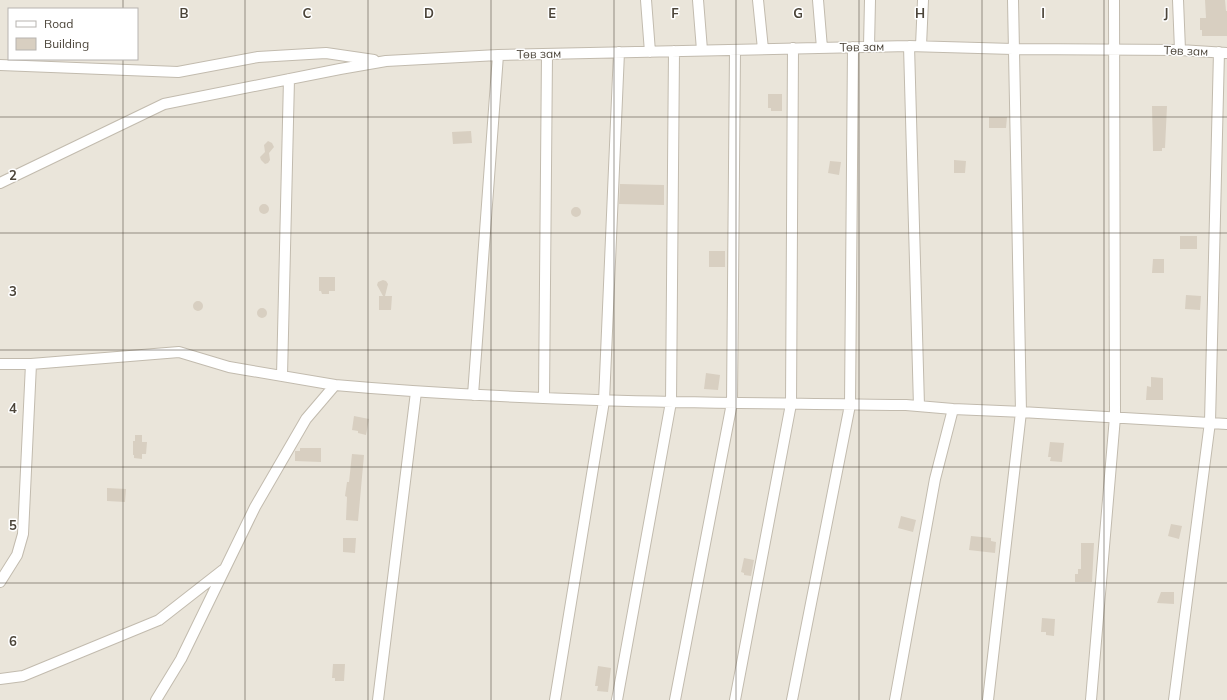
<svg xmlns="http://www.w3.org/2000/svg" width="1227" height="700" font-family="Mulish,sans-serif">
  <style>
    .residential { fill: #eae5da; fill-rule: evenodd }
    .building { fill: #d8cfc1 }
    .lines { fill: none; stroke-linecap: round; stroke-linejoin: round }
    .minor-casing { stroke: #c2bbae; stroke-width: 12 }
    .minor { stroke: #fff; stroke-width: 10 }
    .grid { fill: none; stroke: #4b4439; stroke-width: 1; stroke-opacity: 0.55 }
    .labels { text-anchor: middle; stroke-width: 3; stroke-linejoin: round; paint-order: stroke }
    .street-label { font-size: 12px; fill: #4b4439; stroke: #fff }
    .grid-label { font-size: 13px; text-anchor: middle; font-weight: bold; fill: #4b4439; stroke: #fff; stroke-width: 3; stroke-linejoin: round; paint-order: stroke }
  </style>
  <rect width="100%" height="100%" fill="#f6f3ec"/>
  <path class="residential" d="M0 0H1227V700H0ZM9 9H137V59H9Z"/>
  <path class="building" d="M1205 0H1225L1226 11H1227V36H1202V30H1200V18H1206Z
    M768 94H782V111H771V108H768Z
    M1152 106H1167L1165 148H1162V151H1153Z
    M989 117H1007L1006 128H989Z
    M471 131 472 143 453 144 452 132Z
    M268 141 272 143 274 147 269 153 270 160 268 163 265 164 261 160 260 157 265 152 264 145Z
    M954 160 966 161 965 173H954Z
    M830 161 841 162 839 175 828 173Z
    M620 184 664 185V205L619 204Z
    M259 209a5 5 0 1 1 10 0a5 5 0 1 1-10 0Z
    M571 212a5 5 0 1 1 10 0a5 5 0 1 1-10 0Z
    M1180 236H1197V249H1180Z
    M709 251H725V267H709Z
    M1153 259H1164V273H1152Z
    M319 277H335V291H329V294H322L321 291H319Z
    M383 280 386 281 388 284 385 296H392L391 310H379V296H383L377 285 378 282Z
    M1186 295 1201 296 1200 310 1185 309Z
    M193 306a5 5 0 1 1 10 0a5 5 0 1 1-10 0Z
    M257 313a5 5 0 1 1 10 0a5 5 0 1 1-10 0Z
    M706 373 720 375 718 390 704 389Z
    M1151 377 1163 378V400H1146L1147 386 1151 387Z
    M354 416 369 419 366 435 358 433V431L352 430Z
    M135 435H142V442H147L146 454H142V459L134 458V455H133V441H135Z
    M1050 442 1064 443 1062 462 1050 461 1051 457H1048Z
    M300 448H321V462L295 461V451H300Z
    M352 454 364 455 358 521 346 520 347 497 345 496 347 482H349Z
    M107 488 126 489 125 502 107 501Z
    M901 516 916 520 913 532 898 528Z
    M1171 524 1182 526 1179 539 1168 536Z
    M971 536 991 538V541L996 542 995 553 969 550Z
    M343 538H356L355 553 343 552Z
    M1081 543H1094L1092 582H1075V574H1078V569H1081Z
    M744 558 754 560 751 576 744 575V573L741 572Z
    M1161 592H1174V604L1157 603Z
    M1042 618 1055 619 1054 636 1046 635V632H1041Z
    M333 664H345L344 681H335V678H332Z
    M598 666 611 668 608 692 597 691 598 686H595Z"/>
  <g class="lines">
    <g class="minor-casing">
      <path id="minor" d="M646 0 650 52
        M698 0 702 50
        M758 0 763 49
        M818 0 822 48
        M1178 0 1180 50
        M869 46 870 0
        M909 46 919 406
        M921 46 923 0
        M0 65 178 72 258 57 326 53 374 60
        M0 183 164 104 340 69 386 61 498 55 909 46 1013 49 1180 50 1227 53
        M0 364H31L179 352 229 367 335 385
        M282 376 289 79
        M473 395 498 55
        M544 398 547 54
        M0 582 17 555 23 534 31 364
        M0 679 23 676 159 620 223 570
        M156 700 181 659 255 507 306 419 335 385C525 402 716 403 906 405L953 409 1021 412 1227 424
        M378 700 416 392
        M555 700 604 401 619 52
        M617 700 671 402 674 51
        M675 700 732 403 735 50
        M735 700 791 404 793 48
        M792 700 850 405 853 47
        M895 700 935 479 953 409
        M988 700 1021 412 1013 0
        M1091 700 1115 417 1114 0
        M1174 700 1210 422 1219 52"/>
    </g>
    <use href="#minor" class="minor"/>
  </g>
  <path class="grid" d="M123 0V9M245 0V700M368 0V700M491 0V700M614 0V700M736 0V700M859 0V700M982 0V700M1104 0V700M123 59V700M0 117H1227M0 233H1227M0 350H1227M0 467H1227M0 583H1227"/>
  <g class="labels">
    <g class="street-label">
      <text transform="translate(862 47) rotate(-1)" y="4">Төв зам</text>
      <text transform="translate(1186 51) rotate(2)" y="4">Төв зам</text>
      <text transform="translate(539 54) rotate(-1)" y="4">Төв зам</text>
    </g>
  </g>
  <g class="grid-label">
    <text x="184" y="18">B</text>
    <text x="307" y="18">C</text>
    <text x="429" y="18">D</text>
    <text x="552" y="18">E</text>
    <text x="675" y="18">F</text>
    <text x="798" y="18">G</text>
    <text x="920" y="18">H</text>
    <text x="1043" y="18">I</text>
    <text x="1166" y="18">J</text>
    <text x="13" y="180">2</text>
    <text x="13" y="296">3</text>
    <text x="13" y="413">4</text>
    <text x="13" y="530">5</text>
    <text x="13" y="646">6</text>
  </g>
  <rect x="8" y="8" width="130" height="52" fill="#ffffff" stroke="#b7b4b0"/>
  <rect x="16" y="21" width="20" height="6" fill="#ffffff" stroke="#b7b4b0"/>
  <text x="44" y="28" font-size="12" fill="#4b4439">Road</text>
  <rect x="16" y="38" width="20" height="12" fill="#d8cfc1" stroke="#b7b4b0"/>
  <text x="44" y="48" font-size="12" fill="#4b4439">Building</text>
</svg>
